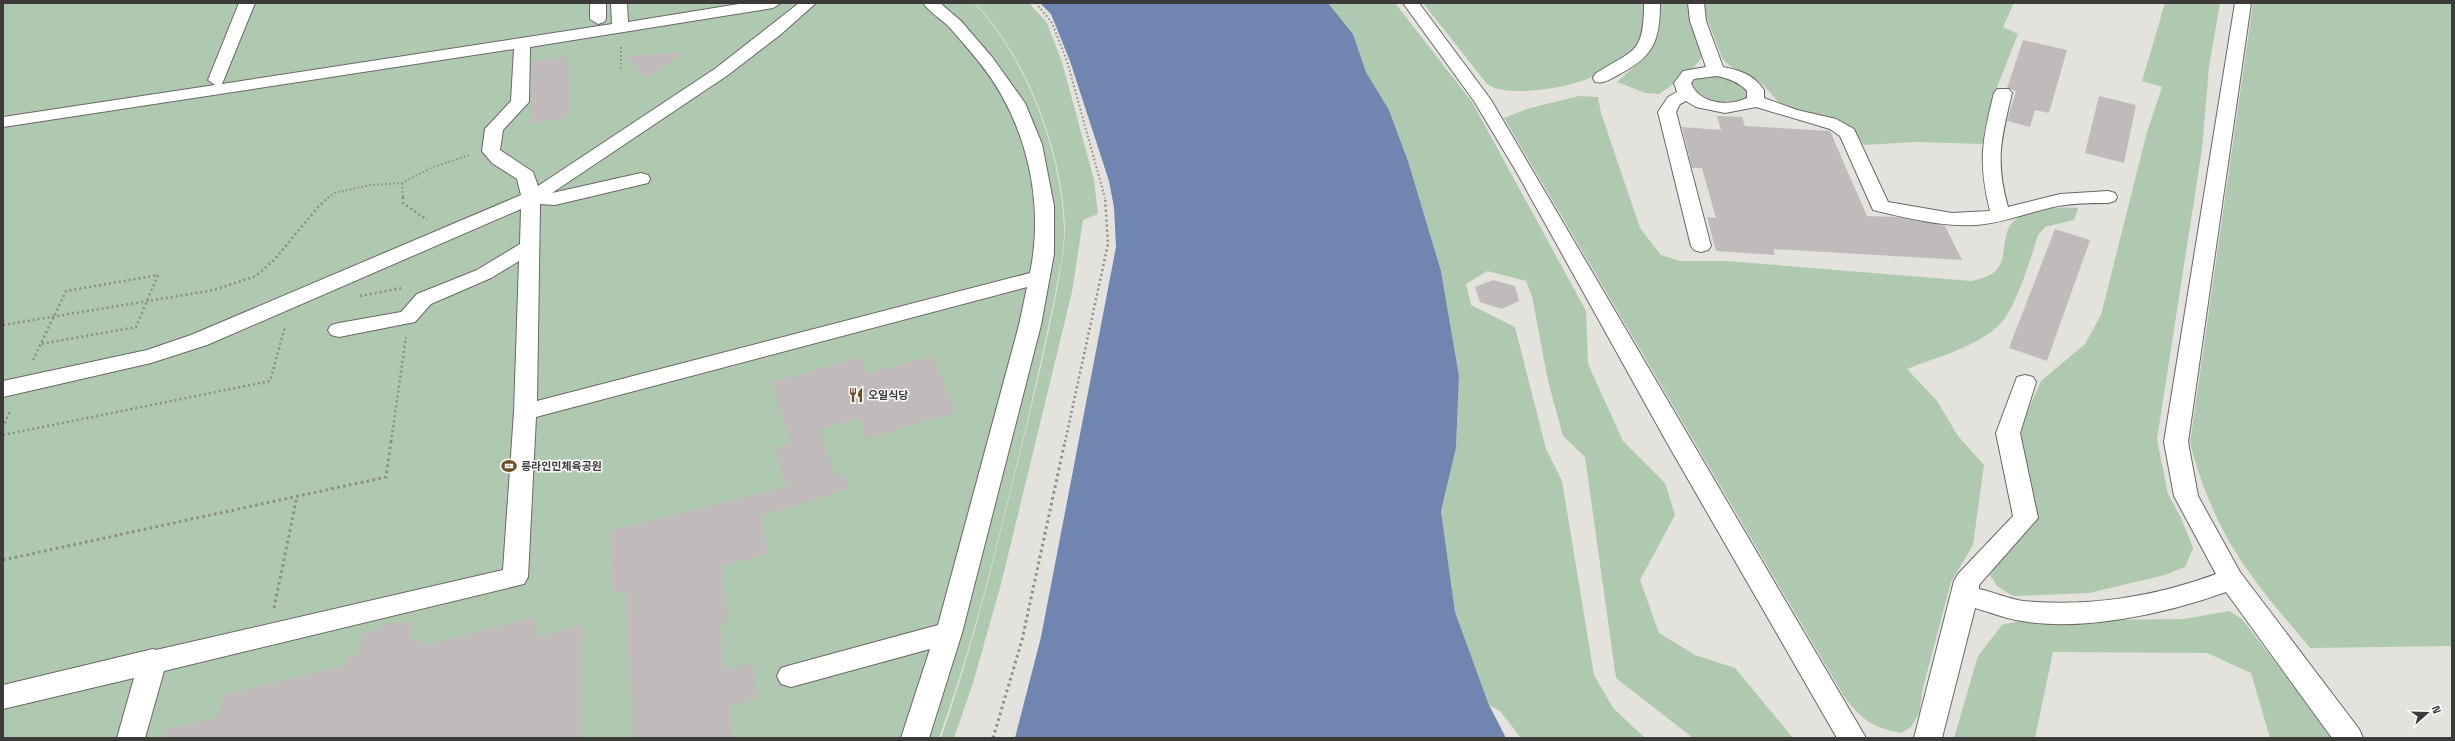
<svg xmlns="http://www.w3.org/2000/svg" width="2455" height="741" font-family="'Space Grotesk','Noto Sans KR',sans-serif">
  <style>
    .green { fill: #aec9b0 }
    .water { fill: #7085af }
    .building { fill: #c0bbba }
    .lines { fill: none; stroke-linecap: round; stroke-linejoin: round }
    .minor-casing { stroke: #6a6865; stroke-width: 2 }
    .path-far2 { stroke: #8d8c89; stroke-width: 2; stroke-dasharray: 1.5 2.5; stroke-linecap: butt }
    .path-far1 { stroke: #8d8c89; stroke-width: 2.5; stroke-dasharray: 2 3; stroke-linecap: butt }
    .path { stroke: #8d8c89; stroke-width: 3; stroke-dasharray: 2.5 3.5; stroke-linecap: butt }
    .minor { fill: #fff; fill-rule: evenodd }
    .labels { text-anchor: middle; stroke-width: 3; stroke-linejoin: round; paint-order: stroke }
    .poi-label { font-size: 11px; font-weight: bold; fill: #3c3b3a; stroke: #fff; text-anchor: start }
  </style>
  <rect width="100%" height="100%" fill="#e3e2dd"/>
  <path class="green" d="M3 3H974C1026 57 1061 151 1064 226 1065 249 1059 272 1055 295 1047 333 1039 371 1030 409 1003 520 978 631 939 738H3Z
    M975 3H1029L1047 23 1062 62 1094 180 1098 214 1083 220 1072 292 1001 584 973 683 954 738H941C978 632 1003 522 1030 412 1040 373 1048 334 1056 295 1060 272 1065 249 1065 226 1062 151 1027 57 975 3Z
    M1328 3H1395L1472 102 1586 311 1588 364 1623 441 1665 483 1675 515 1640 580 1659 633 1695 655 1735 668 1793 738H1693L1616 678 1585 457 1563 436 1548 381 1532 296 1526 281 1487 271 1466 284 1471 305 1515 327 1546 449 1562 481 1594 675 1613 708 1645 738H1521L1500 711 1489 705 1455 612 1441 511 1456 448 1459 376 1441 271 1408 161 1389 110 1366 72 1353 34Z
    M1423 3H1644C1644 12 1647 25 1645 34 1639 51 1618 60 1604 69 1600 71 1598 74 1594 76 1573 87 1507 99 1487 84Z
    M1659 3H1687L1702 55C1700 67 1669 87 1659 94L1645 93 1617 82C1652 51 1658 52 1659 3Z
    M1705 3H2014L2003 27 2018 34 1996 90 1984 144 1914 142 1864 145C1840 108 1822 122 1787 108 1776 103 1770 90 1761 83 1748 73 1732 71 1722 58L1705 13Z
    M2165 3H2220L2209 67 2202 149 2157 439 2168 494 2181 518 2193 548 2185 567 2165 575 2089 593 2013 596 1997 586 1990 575 1998 563 2035 522 2024 478 2018 433 2041 381 2085 344 2101 315 2147 132 2162 87 2142 81Z
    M2253 3H2452V646L2310 648C2290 623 2267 599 2249 572 2221 534 2202 489 2190 443Z
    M1718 74 1749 88 1750 97C1726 108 1707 104 1688 86L1697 78Z
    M1579 96 1598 97 1601 113 1640 228 1661 255 1680 261H1727L1972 281C1978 279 1987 277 1993 273 2007 263 2002 241 2009 227 2018 209 2061 206 2078 208L2074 220 2045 227 2038 235C2031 257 2015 312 1998 326 1974 348 1937 357 1907 369L1937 401 1958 436 1984 465 1973 545 1951 582 1923 688 1919 713 1911 727 1901 733C1871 727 1864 721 1845 698L1504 118 1530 108Z
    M2229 611 2242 619 2334 738H2270L2251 673 2207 653 2053 652 2035 738H1954L1978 656 2002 625 2020 621 2184 619Z"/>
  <path class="water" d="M1040 3H1328L1353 34 1366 72 1389 110 1408 161 1441 271 1459 376 1456 448 1441 511 1455 612 1489 705 1506 738H1015L1041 637 1116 247 1114 207 1109 181 1070 61 1051 14Z"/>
  <path class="building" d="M2023 40 2067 50 2049 113 2035 110 2030 127 2007 121 2016 91 2007 88Z
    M685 52 646 79 626 56Z
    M568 56 570 117 531 124 532 62Z
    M2099 96 2136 105 2124 163 2085 153Z
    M1717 116 1742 117 1745 126 1830 131 1867 216 1897 217 1945 226 1962 260 1773 249 1775 255 1716 251 1707 217 1716 218 1702 168H1692L1682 127 1721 130Z
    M2055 229 2090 240 2047 361 2009 348Z
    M1493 280 1515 286 1519 301 1502 309 1480 302 1475 287Z
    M931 356 957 412 866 439 858 418 819 430 834 475 843 473 848 489 761 516 768 554 722 566 728 621 720 624 725 670 753 662 758 699 729 707 733 738H633L625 591 613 594 610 531 786 487 774 448 791 443 772 382 860 357 867 374Z
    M536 617V637L583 625 582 738H165L164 730 218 717 224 695 346 665 347 658 358 655 361 636 387 624 412 621 410 642 423 639 422 646Z"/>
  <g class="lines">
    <g class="minor-casing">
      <path id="minor" d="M239 3H255L222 84 612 24 611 3H627L628 22 745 3H781L773 8 530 47 529 102 503 130 500 150 533 172 538 186 716 68 799 3H816L780 35 728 75 552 193 641 173 648 175 650 179 648 183 555 205 540 204 537 401 1030 273C1045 200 1026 120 979 62 970 51 960 39 950 28 942 19 930 13 923 3H940L961 21 992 57 1025 103 1042 144 1054 206V254L1041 325 962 633 929 738H901L930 649 791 687 781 684 777 676 781 668 791 665 938 625 1019 325 1027 287 536 417 528 577 524 584 164 671 145 738H117L134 678 3 709V685L153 649 156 650 503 570 514 412 519 261 491 278 431 304 415 322 339 337 331 335 328 330 331 325 339 323 401 312 417 294 477 270 520 244 521 209 207 345 151 363 3 397V381L147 350 191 335 521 195 517 179 492 163 482 151 485 129 511 101 514 49 3 127V117L215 85 208 80Z
        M590 3H606V19L604 22 598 24 590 19Z
        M1403 3H1419L1491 100 1866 738H1837L1666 441 1516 171 1474 101Z
        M1644 3H1660C1660 42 1653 57 1618 75 1610 79 1605 84 1595 82L1593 78 1595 74C1633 49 1644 56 1644 3Z
        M1688 3H1704L1706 21 1723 67C1740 70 1754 75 1764 90V98L1797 110 1836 119 1854 129 1888 202 1952 213 1990 211C1978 162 1982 141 1994 93L1997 89H2009L2012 93C2001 139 1995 161 2008 207L2060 194 2108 191 2115 193 2117 197 2115 201 2108 203C2090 203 2071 203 2053 207 2027 213 2003 223 1976 225 1942 227 1906 218 1873 210L1840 136 1830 129 1756 107 1725 113 1696 107 1686 101 1680 104 1676 112 1711 246 1708 250 1701 252 1694 250 1691 246 1658 112 1668 97 1677 92 1674 83 1683 71 1706 67 1690 21ZM1716 76C1728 78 1739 82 1747 91V98C1729 107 1699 104 1691 83L1694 79Z
        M2235 3H2251L2188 442 2198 496 2240 572 2359 729 2363 738H2332L2226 592C2168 613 2083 632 2022 621 2006 619 1990 612 1975 608L1942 738H1914L1954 581 1958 574 2013 516 1996 433 2017 377 2025 375 2033 377 2036 382 2020 433 2038 518 1979 585V589C1993 592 2009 599 2023 601 2087 607 2155 597 2216 574L2174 496 2164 442Z"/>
    </g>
    <path class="path-far2" d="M1036 3 1052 23 1067 61 1105 198
      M621 47V70
      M402 183 403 198
      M328 198 334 193 371 185 402 183 433 167 470 155"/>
    <path class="path-far1" d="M403 197V203L427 220
      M360 296 402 288
      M3 325 214 290 256 276 274 260 319 206 329 197
      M33 360 66 291 158 275 136 327 41 344
      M3 428 10 410
      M3 435 270 381 285 327
      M391 442 406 337
      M1065 442 1108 244 1105 197"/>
    <path class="path" d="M3 560 386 477 391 441
      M274 608 297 496
      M993 738 1022 640 1065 441"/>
    <use href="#minor" class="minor"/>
  </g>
  <defs>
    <g id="restaurant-bare" transform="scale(1.2)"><path d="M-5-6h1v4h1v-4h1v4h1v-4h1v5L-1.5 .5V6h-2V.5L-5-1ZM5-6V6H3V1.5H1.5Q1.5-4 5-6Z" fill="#714d27" stroke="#fff" stroke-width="2.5" paint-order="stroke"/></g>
    <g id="stadium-bare" transform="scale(1.2)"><path d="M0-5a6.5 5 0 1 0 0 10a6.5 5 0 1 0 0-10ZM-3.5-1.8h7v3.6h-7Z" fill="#714d27" stroke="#fff" stroke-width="2.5" paint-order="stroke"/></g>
  </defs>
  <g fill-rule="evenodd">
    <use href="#restaurant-bare" x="856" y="395"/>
    <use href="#stadium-bare" x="509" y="466"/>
  </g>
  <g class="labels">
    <g class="poi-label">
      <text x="868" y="399">오일식당</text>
      <text x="521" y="470">릉라인민체육공원</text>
    </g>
  </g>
  <rect width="2455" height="741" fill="none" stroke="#3c3b3a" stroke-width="8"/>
  <g transform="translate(2427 713) rotate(70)" stroke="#ffffff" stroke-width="3" paint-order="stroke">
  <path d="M0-3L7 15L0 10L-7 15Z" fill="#3c3b3a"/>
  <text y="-6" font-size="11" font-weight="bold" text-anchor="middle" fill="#3c3b3a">N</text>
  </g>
</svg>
